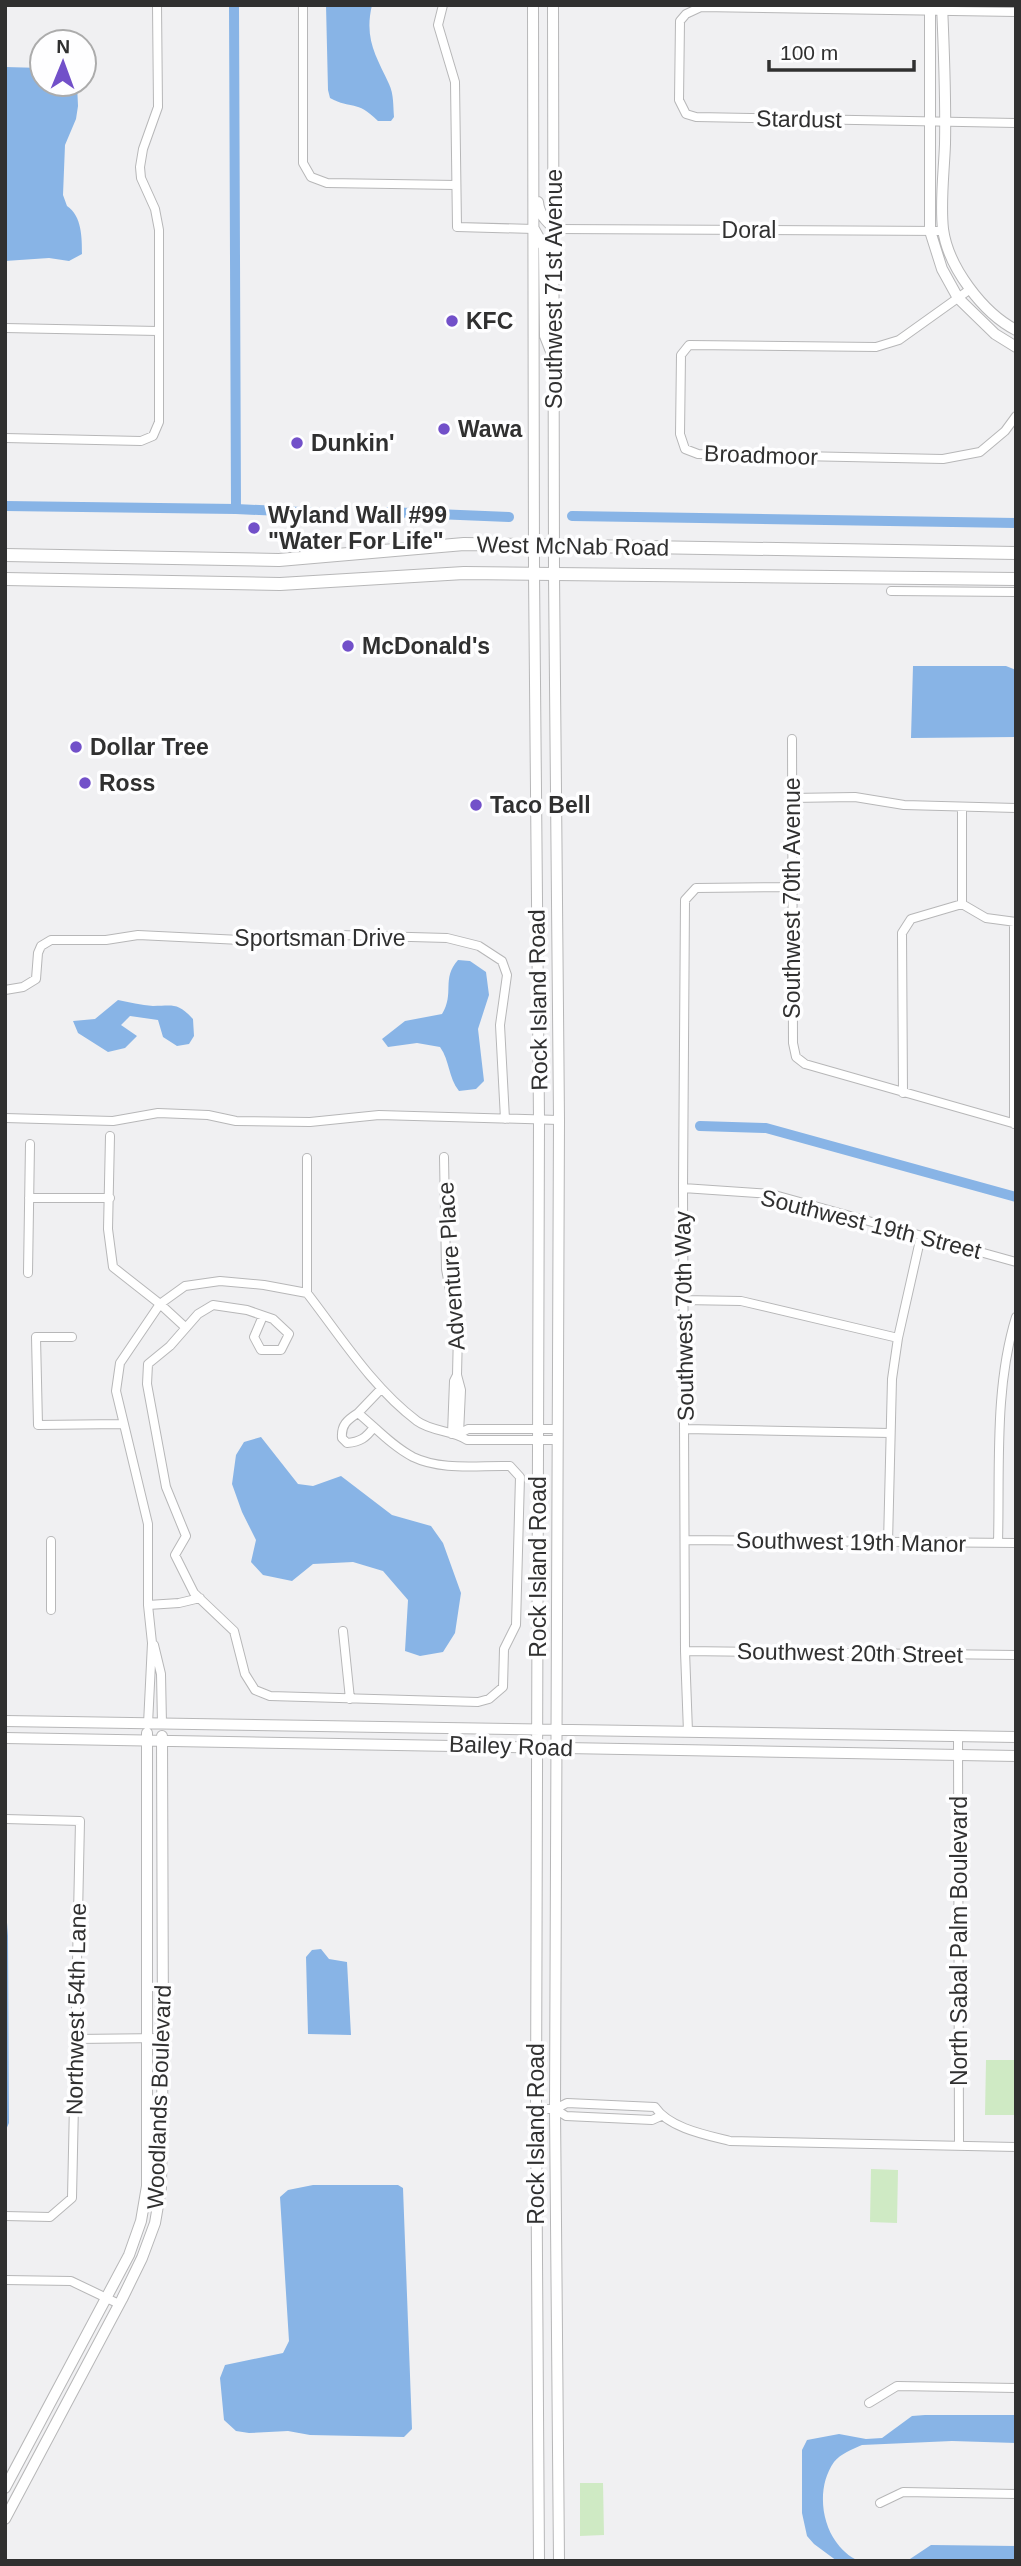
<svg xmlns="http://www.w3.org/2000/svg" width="1021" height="2566" font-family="Arial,sans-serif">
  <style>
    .green { fill: #cfeac4 }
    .water { fill: #88b4e6 }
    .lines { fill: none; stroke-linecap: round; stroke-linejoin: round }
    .canal { stroke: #88b4e6; stroke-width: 10 }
    .street-casing { stroke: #b7b7b8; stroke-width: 10 }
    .secondary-casing { stroke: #b7b7b8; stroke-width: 12 }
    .primary-casing { stroke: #b7b7b8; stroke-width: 14 }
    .street { stroke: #fff; stroke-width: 8 }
    .secondary { stroke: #fff; stroke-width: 10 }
    .primary { stroke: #fff; stroke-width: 12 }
    .poi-dot { fill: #7250c9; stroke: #fefeff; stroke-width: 2.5 }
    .labels { text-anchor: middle; stroke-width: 7; stroke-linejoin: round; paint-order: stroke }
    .street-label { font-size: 23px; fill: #303030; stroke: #fefeff }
    .poi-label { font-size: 23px; font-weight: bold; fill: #303030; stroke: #fefeff; text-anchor: start }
  </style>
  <rect width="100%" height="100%" fill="#f0f0f2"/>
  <path class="green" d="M986 2060H1016V2115H985Z
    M871 2169 898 2170 897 2223 870 2222Z
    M580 2483H603L604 2535 580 2536Z"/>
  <path class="water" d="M326 5H372C364 39 376 56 389 84 394 94 393 107 394 117L391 121H378C356 99 352 110 330 98L328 90Z
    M5 67 42 68V84H77L78 106 76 119 65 145 63 195 67 206C82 216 82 238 82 254L69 261 49 258 5 261Z
    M913 666H1006L1016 670V737L911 738Z
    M458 960 470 961 486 972 489 995 478 1029 484 1081 476 1089 459 1091C448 1077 450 1061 440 1047L417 1043 388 1047 382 1039 405 1021 442 1014C455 993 441 979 458 960Z
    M118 1000C129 1002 141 1005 153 1006 173 1006 177 1002 193 1019L194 1036 189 1044 177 1046 163 1037 158 1020 130 1016 121 1025 137 1036 125 1048 108 1052 78 1033 73 1021 95 1019Z
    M261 1437 298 1484 313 1486 341 1476 392 1515 431 1526 443 1543 461 1593 455 1633 443 1652 420 1656 405 1651 408 1600 383 1571 353 1562 313 1564 292 1581 263 1575 251 1562 256 1540 242 1512 232 1484 236 1455 244 1442Z
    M5 1895 8 1936 9 2123 5 2132Z
    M321 1949 329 1959 347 1962 351 2035 308 2034 306 1957 312 1950Z
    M313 2185H398L403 2188 412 2429 404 2437 310 2435 288 2431 249 2433 236 2431 224 2420 220 2378 225 2365 283 2353 289 2341 280 2197 288 2190Z
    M925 2415H1016V2443L952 2441 862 2445C853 2449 840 2454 834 2462 812 2493 824 2546 859 2561H837L814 2544 807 2536 802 2513V2450L807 2440 839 2434 866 2439 882 2438 912 2416Z
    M931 2545 1016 2546V2561H907Z"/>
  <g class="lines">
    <path class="canal" d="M234 5 236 509
      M5 506 236 509 343 514
      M387 512 509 517
      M572 516 1016 523
      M700 1126 766 1128 1016 1197"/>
    <g class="street-casing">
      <path id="street" d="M303 5V163L311 177 327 183 456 185
        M443 5 438 25 455 82 457 227 534 229
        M1016 12 701 7 686 14 680 21 679 100 686 114 696 117 1016 123
        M555 229 943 231
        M969 290 899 340 876 347 689 345 681 355 680 434 685 449 698 454 943 459 980 452 1005 431 1016 416
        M5 328 158 331
        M5 438 141 441 153 436 159 422V230L155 209 141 178 140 167 143 149 158 107 157 5
        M891 591 1016 592
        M792 739 793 1043 796 1057 805 1064 1016 1124
        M791 798 855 797 904 805 1016 808
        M962 904V808
        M962 904 986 918 1016 922
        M5 990 23 987 36 979 38 953 41 946 51 940H106L138 935 280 942 311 936 339 935 447 938 479 946 502 961 507 975 500 1025 505 1119
        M903 1093 902 933 911 919 962 904
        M5 1118 113 1121 158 1113 208 1115 236 1121 310 1122 379 1115 559 1120
        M1014 1124V922
        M110 1136 108 1229 113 1267 160 1304 185 1327
        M444 1157 446 1269 458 1332 457 1375 461 1390 459 1434
        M683 1188 771 1194 1016 1262
        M29 1198H110
        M28 1273 30 1144
        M307 1293V1158
        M683 1300 741 1301 898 1338
        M263 1316 254 1337 261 1350H281L289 1334 273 1319 247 1310 213 1305 198 1314 170 1346 148 1364 147 1384 166 1487 186 1536 175 1555 194 1593 234 1631 245 1674 255 1690 270 1696 478 1702 489 1699 503 1687 504 1649 516 1625 520 1477 510 1466C479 1465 442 1471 413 1457 392 1446 376 1428 358 1413 347 1420 341 1425 342 1438L347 1443C360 1442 366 1438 374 1427
        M72 1337H36L38 1425 122 1424
        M358 1413 381 1389
        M685 1429 890 1433
        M452 1434 454 1381 457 1375
        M459 1434 468 1429H558
        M686 1540 1016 1543
        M888 1543 892 1379 898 1338 921 1236
        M998 1543C1000 1469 994 1388 1016 1317
        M148 1605 179 1603 200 1598
        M51 1610V1541
        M343 1631 350 1699
        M154 1645 161 1674 162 1724
        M685 1651 1016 1655
        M148 1724 152 1643 148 1605V1524L116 1391 120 1363 160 1304 185 1286 220 1281 264 1285 307 1293C341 1337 372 1387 417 1421 432 1432 453 1430 467 1440H558
        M688 1732 685 1651 683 1188 685 900 696 888 791 887
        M958 1736 959 2146
        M5 1819 80 1821 72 2198 50 2217 5 2216
        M75 2039 163 2038
        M536 2109H555L567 2103 655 2107C669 2128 706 2135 730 2141L1016 2147
        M555 2109 566 2116 652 2120 661 2116
        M5 2280 71 2281 119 2304
        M869 2403 897 2386 1016 2388
        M880 2503 903 2492 1016 2494"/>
    </g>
    <g class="secondary-casing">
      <path id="secondary" d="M533 5 534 573 539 1119 536 2109 539 2561
        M553 5 554 574 559 1120 555 2109 559 2561
        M930 5V231L942 269 958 298 995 334 1016 347
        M942 5C944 51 946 98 945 144 944 172 940 202 943 229 948 267 983 313 1016 330
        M538 202C539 214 546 221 555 229
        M534 229 544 247 545 336 552 354
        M5 1721 1016 1737
        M5 1738 1016 1756
        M5 2488 129 2255 141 2221 147 2186V1733
        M5 2519 122 2299 142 2258 155 2223 161 2188 163 2036 162 1736"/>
    </g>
    <g class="primary-casing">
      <path id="primary" d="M5 555 279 560 464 544 1016 553
        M5 579 280 584 464 573 1016 579"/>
    </g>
    <use href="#street" class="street"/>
    <use href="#secondary" class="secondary"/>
    <use href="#primary" class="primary"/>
  </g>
  <g class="poi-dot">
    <circle cx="452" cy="321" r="7"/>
    <circle cx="444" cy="429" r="7"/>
    <circle cx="297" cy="443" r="7"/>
    <circle cx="254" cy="528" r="7"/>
    <circle cx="348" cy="646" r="7"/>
    <circle cx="76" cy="747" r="7"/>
    <circle cx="85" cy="783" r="7"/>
    <circle cx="476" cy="805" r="7"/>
  </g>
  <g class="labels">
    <g class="street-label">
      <text transform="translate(799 119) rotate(1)" y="8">Stardust</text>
      <text x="749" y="238">Doral</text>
      <text transform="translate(554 289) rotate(-90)" y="8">Southwest 71st Avenue</text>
      <text transform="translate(761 455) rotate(2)" y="8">Broadmoor</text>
      <text transform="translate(573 546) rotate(1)" y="8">West McNab Road</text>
      <text transform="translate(792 898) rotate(-90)" y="8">Southwest 70th Avenue</text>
      <text x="320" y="946">Sportsman Drive</text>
      <text transform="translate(538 1000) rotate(-91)" y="8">Rock Island Road</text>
      <text transform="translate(871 1224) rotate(14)" y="8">Southwest 19th Street</text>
      <text transform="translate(451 1266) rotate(-94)" y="8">Adventure Place</text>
      <text transform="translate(684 1316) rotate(-91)" y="8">Southwest 70th Way</text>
      <text transform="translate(851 1542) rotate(1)" y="8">Southwest 19th Manor</text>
      <text transform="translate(538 1567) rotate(-90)" y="8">Rock Island Road</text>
      <text transform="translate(850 1653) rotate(1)" y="8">Southwest 20th Street</text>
      <text transform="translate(511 1746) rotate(2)" y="8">Bailey Road</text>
      <text transform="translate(959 1941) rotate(-90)" y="8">North Sabal Palm Boulevard</text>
      <text transform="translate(76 2009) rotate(-89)" y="8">Northwest 54th Lane</text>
      <text transform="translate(159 2097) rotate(-88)" y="8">Woodlands Boulevard</text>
      <text transform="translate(536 2134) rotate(-90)" y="8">Rock Island Road</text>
    </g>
    <g class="poi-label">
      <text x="466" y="329">KFC</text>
      <text x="458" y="437">Wawa</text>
      <text x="311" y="451">Dunkin'</text>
      <text x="268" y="523">Wyland Wall #99<tspan x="268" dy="26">"Water For Life"</tspan></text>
      <text x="362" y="654">McDonald's</text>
      <text x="90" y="755">Dollar Tree</text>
      <text x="99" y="791">Ross</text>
      <text x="490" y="813">Taco Bell</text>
    </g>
  </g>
  <rect width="1021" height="2566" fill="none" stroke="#303030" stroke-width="14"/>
  <g transform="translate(63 63) rotate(1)"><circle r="33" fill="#fefeff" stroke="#acacac" stroke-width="2"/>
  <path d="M0-5L12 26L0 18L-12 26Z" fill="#7250c9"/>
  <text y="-10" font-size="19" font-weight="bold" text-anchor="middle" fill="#303030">N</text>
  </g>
  <path d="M769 60v10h145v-10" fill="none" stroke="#303030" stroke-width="3.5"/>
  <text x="780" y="60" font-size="21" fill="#303030" stroke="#fefeff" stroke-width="5" paint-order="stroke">100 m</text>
</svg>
